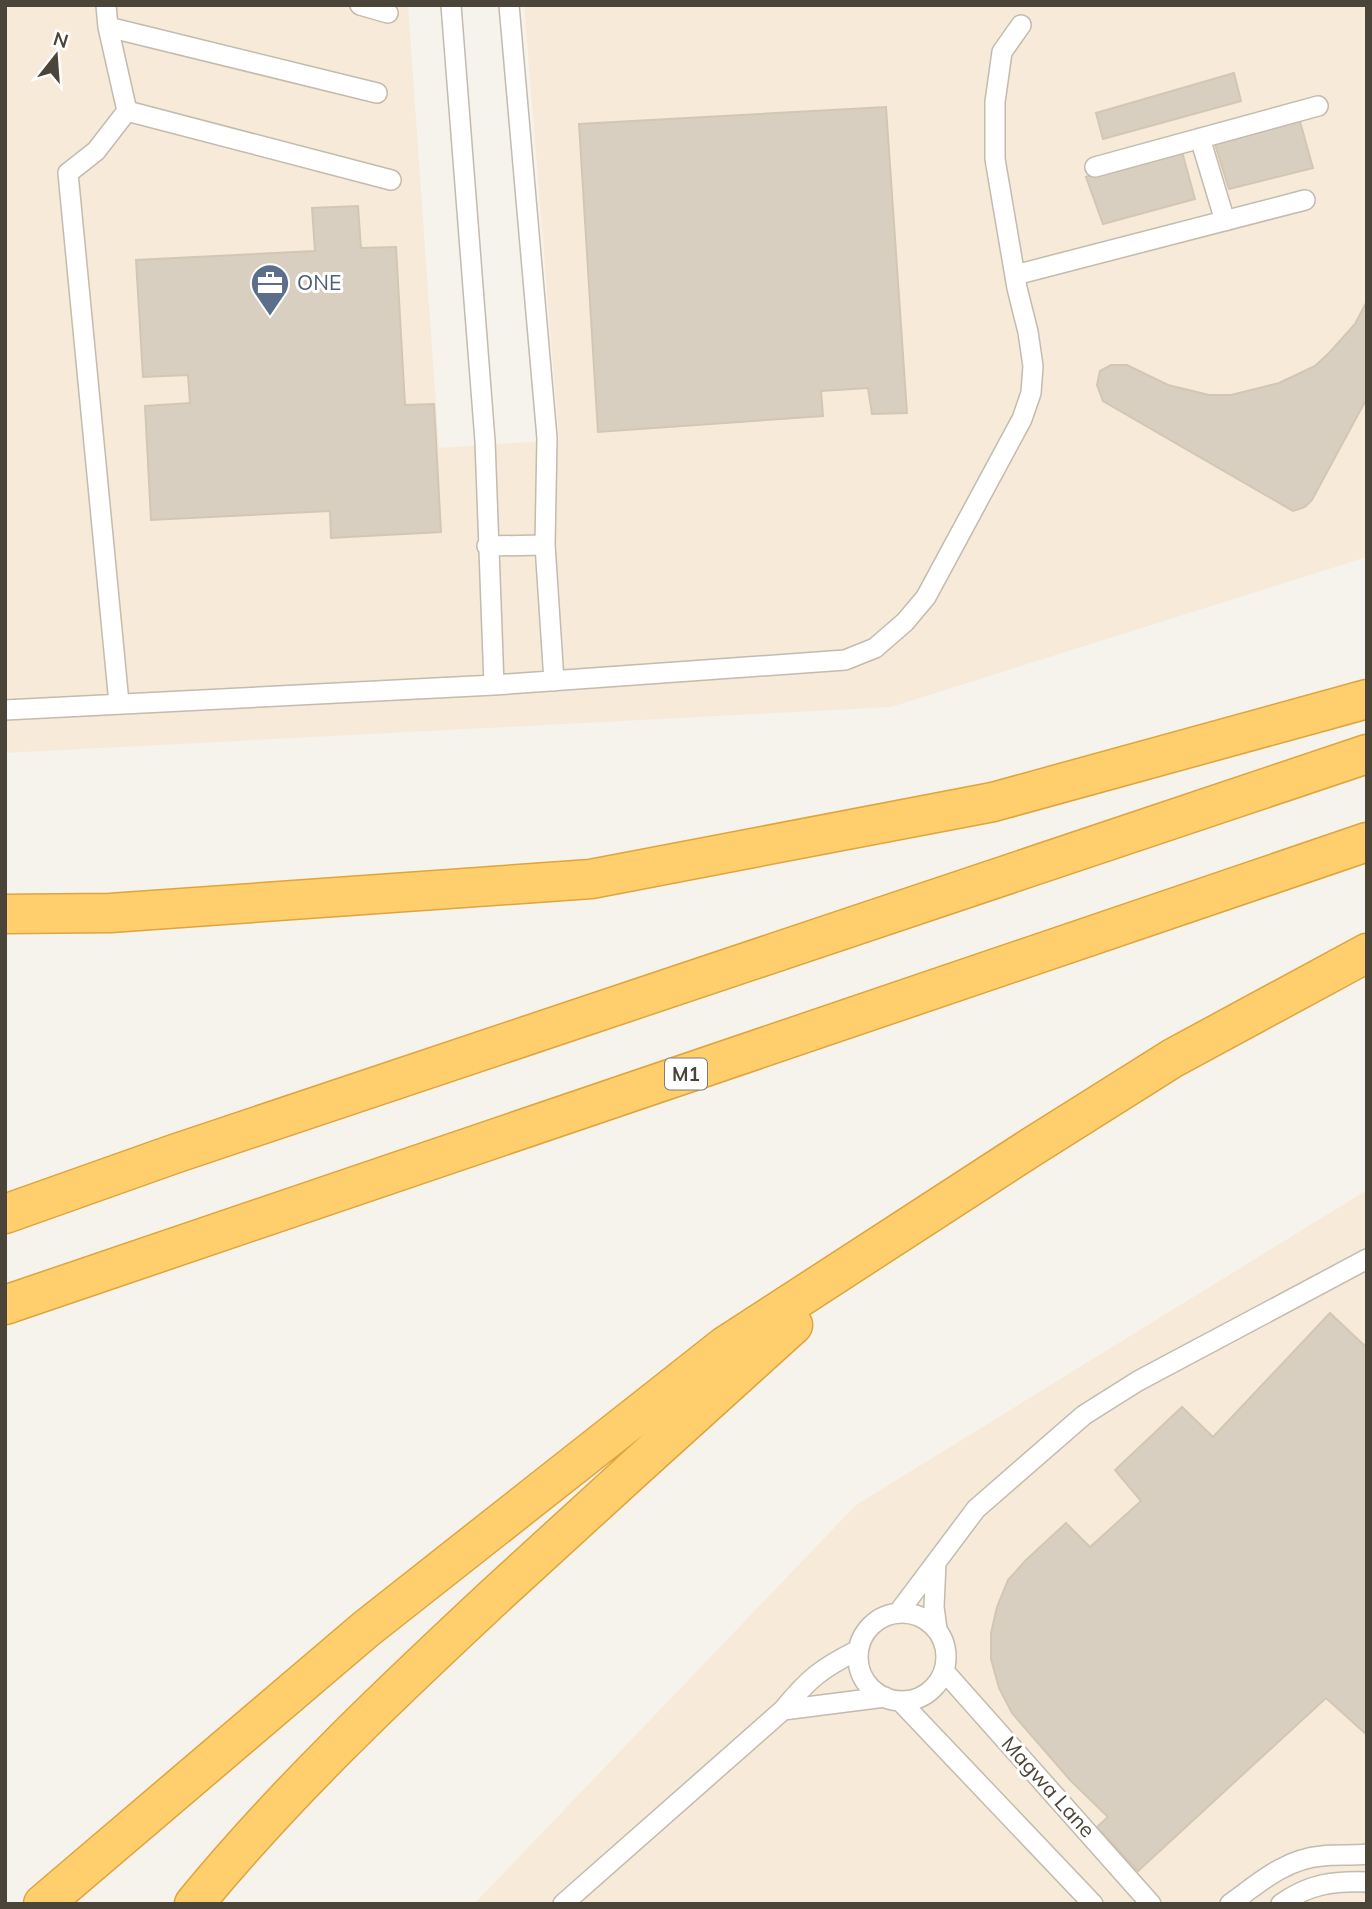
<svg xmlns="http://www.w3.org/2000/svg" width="1372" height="1909" font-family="Mulish,sans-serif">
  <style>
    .commercial { fill: #f7ead8 }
    .building { fill: #d8cfc1; stroke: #d3c7b4; stroke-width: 2 }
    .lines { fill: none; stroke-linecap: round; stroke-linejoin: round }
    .service-casing { stroke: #c2bbae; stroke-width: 22 }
    .motorway-casing { stroke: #e0a43c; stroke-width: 41 }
    .service { stroke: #fff; stroke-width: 19 }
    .motorway { stroke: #ffcf6e; stroke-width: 38 }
    .labels { text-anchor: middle; stroke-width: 6; stroke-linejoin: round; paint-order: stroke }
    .shield { fill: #fff; stroke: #817c74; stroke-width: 2 }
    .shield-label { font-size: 19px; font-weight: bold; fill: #4b4439 }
    .service-label { font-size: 21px; fill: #4e5e75; stroke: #fff; text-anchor: start }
    .street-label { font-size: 21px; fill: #4b4439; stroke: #fff }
  </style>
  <rect width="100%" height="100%" fill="#f6f3ec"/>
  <path class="commercial" d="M5 5H408L439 448 559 440 524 5H1367V557L891 707 5 753Z
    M1367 1190V1904H474L856 1505Z"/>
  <path class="building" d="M1234 73 1241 101 1103 139 1096 113Z
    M886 107 907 413 872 414 868 388 821 391 823 416 598 432 579 124Z
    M1299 118 1313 168 1229 189 1214 141Z
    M1181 148 1195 199 1103 224 1086 177Z
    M358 206 361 248 396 247 405 405 434 404 441 532 331 538 330 511 151 520 145 406 190 403 188 375 143 377 136 260 315 251 312 208Z
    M1367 301V398L1312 500 1305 507 1293 511 1103 401 1097 385 1100 371 1111 365H1127L1168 385 1209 395H1231L1279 383 1315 366 1329 353 1355 324Z
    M1330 1313 1367 1348V1735L1326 1698 1138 1871 1097 1827 1108 1817 1070 1780 1012 1713 999 1688 991 1659V1633L997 1607 1008 1580 1026 1560 1066 1523 1090 1547 1141 1501 1115 1470 1182 1407 1213 1437Z"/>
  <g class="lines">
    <g class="service-casing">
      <path id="service" d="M106 5 108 27 127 111 96 151 68 173 119 703
        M360 5 388 13
        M451 5 485 441 494 685
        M509 5 547 438 545 545 554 681
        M108 27 377 93
        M127 111 391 180
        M1200 138 1225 221
        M1095 167 1318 106
        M1015 275 1305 200
        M487 546 545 545
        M5 710 494 685 845 660 875 648 905 622 926 597 1022 419 1031 393 1033 366 1028 332 1017 288 995 159V102L1002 52 1021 25
        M936 1562 934 1607 937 1629
        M898 1613 976 1509 1084 1415 1138 1381 1367 1259
        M858 1657a44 44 0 1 1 88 0a44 44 0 1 1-88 0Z
        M944 1671 1151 1904
        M900 1701 1093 1904
        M783 1710 885 1697
        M563 1904 783 1710C809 1678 822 1668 858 1650
        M1230 1904C1259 1883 1285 1859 1322 1856 1337 1854 1352 1856 1367 1854
        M1281 1904C1309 1884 1332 1881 1367 1882"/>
    </g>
    <g class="motorway-casing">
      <path id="motorway" d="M5 914 110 913 591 879 993 802 1367 699
        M5 1214 174 1154 1367 754
        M5 1305 1367 842
        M43 1904 366 1629 725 1346 1030 1148 1173 1058 1367 953
        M194 1904C285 1793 390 1694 495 1596 594 1505 693 1415 793 1325"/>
    </g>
    <use href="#service" class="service"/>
    <use href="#motorway" class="motorway"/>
  </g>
  <defs>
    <g id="office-pin" transform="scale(2.0125)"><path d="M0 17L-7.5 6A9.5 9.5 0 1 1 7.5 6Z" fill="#5c6f8a" stroke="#fff"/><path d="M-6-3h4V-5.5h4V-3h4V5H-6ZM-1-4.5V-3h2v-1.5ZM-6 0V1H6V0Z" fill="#fff"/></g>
  </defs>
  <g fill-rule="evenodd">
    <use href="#office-pin" x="270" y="283"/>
  </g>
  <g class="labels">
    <rect class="shield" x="665" y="1058.5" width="42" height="31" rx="5"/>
    <g class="shield-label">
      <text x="686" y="1081">M1</text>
    </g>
    <g class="service-label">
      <text x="297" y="290">ONE</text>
    </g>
    <g class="street-label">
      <text transform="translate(1048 1787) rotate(48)" y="7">Magwa Lane</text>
    </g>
  </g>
  <rect width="1372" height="1909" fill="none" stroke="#4b4439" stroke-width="14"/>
  <g transform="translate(56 56) rotate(17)" stroke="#ffffff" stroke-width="5" paint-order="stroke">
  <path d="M0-5L12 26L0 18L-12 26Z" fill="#4b4439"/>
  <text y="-10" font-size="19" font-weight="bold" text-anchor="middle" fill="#4b4439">N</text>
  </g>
</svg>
